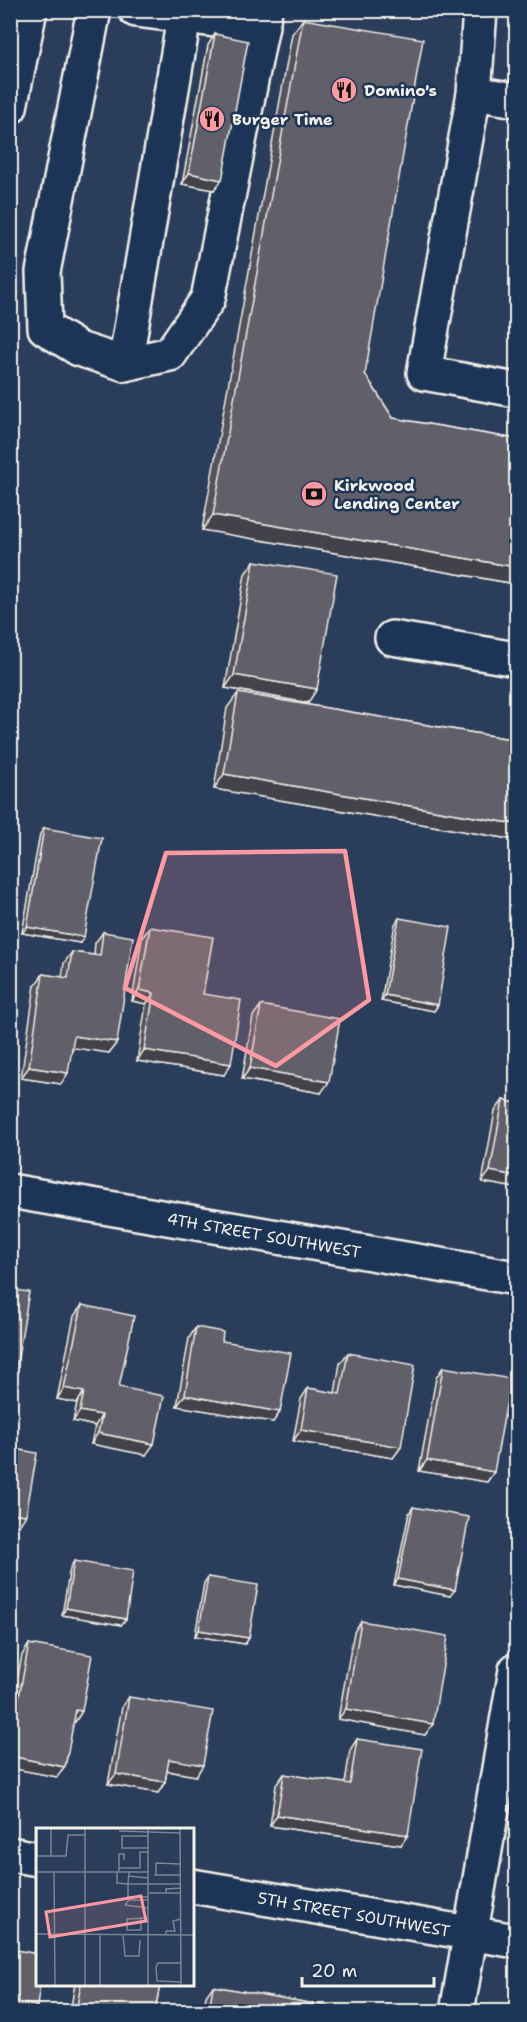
<svg xmlns="http://www.w3.org/2000/svg" width="527" height="2022" font-family="'Shantell Sans',sans-serif">
  <style>
    .lines { fill: none; stroke-linecap: round; stroke-linejoin: round }
    .minor-casing { stroke: #f4f1e8; stroke-width: 38 }
    .minor { stroke: #1d3557; stroke-width: 33 }
    .wall { fill: #53525c; stroke: #f4f1e8; stroke-width: 1.5 }
    .shaded-wall { fill: #43424b; stroke: #f4f1e8; stroke-width: 1.5 }
    .building { fill: #605f6b; stroke: #f4f1e8; stroke-width: 1.5 }
    .marked { fill: #ff9aa2; fill-opacity: 0.2; stroke: #ff9aa2; stroke-width: 4.5; stroke-linejoin: round }
    .labels { text-anchor: middle; stroke-width: 5; stroke-linejoin: round; paint-order: stroke }
    .poi-label { font-size: 16px; font-weight: bold; fill: #f4f1e8; stroke: #1d3557; text-anchor: start }
    .street-label { font-size: 16px; fill: #f4f1e8; stroke: #1d3557 }
    .inset-road { fill: none; stroke: #7b8593; stroke-width: 1.5 }
    .view { fill: #ff9aa2; fill-opacity: 0.15; stroke: #ff9aa2; stroke-width: 3 }
    .inset-edge { fill: none; stroke: #f4f1e8; stroke-width: 3 }
  </style>
  <rect width="100%" height="100%" fill="#2a3d5b"/>
  <filter id="ink" filterUnits="userSpaceOnUse"><feTurbulence type="fractalNoise" baseFrequency=".0167" numOctaves="2"/><feDisplacementMap in="SourceGraphic" scale="12" xChannelSelector="R" yChannelSelector="G"/><feConvolveMatrix kernelMatrix="1 2 1 2 8 2 1 2 1" color-interpolation-filters="sRGB"/></filter>
  <g filter="url(#ink)">
    <g class="lines">
      <g class="minor-casing">
        <path id="minor" d="M94 10 43 272 45 328 79 349 125 364 170 354 208 299 265 10
          M136 10 262 26
          M480 10 474 93 424 373 516 390
          M474 93 516 100
          M10 107 30 10
          M125 364 184 18
          M392 638 516 659
          M10 1191 516 1278
          M10 1854 38 1859
          M192 1886 516 1941
          M457 2012 516 1670"/>
      </g>
      <use href="#minor" class="minor"/>
    </g>
    <path class="wall" d="M303 19 365 374 393 418 516 439V584L202 530 292 34Z
      M215 34 214 190 182 184 208 45Z
      M254 561 308 703 225 688 245 574Z
      M238 693 516 740V840L214 789 227 708Z
      M44 828 80 943 22 933 40 834Z
      M399 918 438 1005 434 1011 381 1001 395 924Z
      M150 927 203 994 224 1075 137 1061 146 1004 132 1001 142 938Z
      M103 932 117 1042 109 1053 73 1047 61 1084 21 1078 35 985 43 974 62 977 64 963 72 952 94 955 95 943Z
      M261 1005 321 1093 242 1079 253 1016Z
      M503 1100 516 1103V1188L482 1182 495 1111Z
      M82 1305 119 1387 146 1455 91 1444 95 1426 73 1421 77 1403 57 1399 74 1316Z
      M196 1327 222 1341 280 1412 273 1422 177 1406 189 1338Z
      M348 1353 401 1447 393 1458 293 1441 301 1399 308 1388 335 1393 340 1363Z
      M443 1367 494 1472 487 1482 419 1471 436 1378Z
      M413 1507 450 1596 394 1585 409 1513Z
      M74 1561 121 1625 62 1615 70 1568Z
      M208 1577 249 1638 245 1644 195 1636 204 1583Z
      M361 1621 433 1724 425 1735 338 1719 354 1632Z
      M29 1644 82 1711 75 1722H73L65 1767 57 1777 10 1768V1715L22 1655Z
      M129 1697 203 1765 196 1776 167 1771 165 1782 158 1793 108 1784 122 1707Z
      M357 1739 401 1845 270 1826 276 1785 284 1774 345 1783 350 1750Z
      M75 1984H160L155 2012H70Z
      M213 1986 360 2012H203L206 1996Z"/>
    <path class="shaded-wall" d="M189 173 222 180 214 190 182 184Z
      M213 515 516 567V584L202 530Z
      M234 675 317 689 308 703 225 688Z
      M224 774 516 824V840L214 789Z
      M27 927 84 937 80 943 22 933Z
      M139 990 154 993 146 1004 132 1001Z
      M385 995 438 1005 434 1011 381 1001Z
      M74 1036 117 1042 109 1053 67 1047Z
      M144 1050 231 1064 224 1075 137 1061Z
      M29 1067 68 1073 61 1084 21 1078Z
      M250 1068 329 1082 321 1093 242 1079Z
      M490 1171 516 1176V1188L482 1182Z
      M10 1375H15L10 1382Z
      M64 1388 84 1392 77 1403 57 1399Z
      M185 1395 280 1412 273 1422 177 1406Z
      M80 1411 102 1415 95 1426 73 1421Z
      M301 1430 401 1447 393 1458 293 1441Z
      M98 1433 154 1444 146 1455 91 1444Z
      M427 1460 494 1472 487 1482 419 1471Z
      M10 1513 26 1515 19 1526 10 1525Z
      M398 1579 455 1590 450 1596 394 1585Z
      M66 1608 126 1619 121 1625 62 1615Z
      M199 1630 249 1638 245 1644 195 1636Z
      M346 1709 433 1724 425 1735 338 1719Z
      M76 1710 82 1711 75 1722 68 1721Z
      M10 1756 65 1767 57 1777 10 1768Z
      M169 1759 203 1765 196 1776 162 1770Z
      M116 1774 165 1782 158 1793 108 1784Z
      M277 1815 408 1835 401 1845 270 1826Z
      M10 2001 37 2006 33 2012H10Z"/>
    <path class="building" d="M303 19 423 39 365 374 393 418 516 439V567L213 515Z
      M215 34 248 41 222 180 189 173Z
      M254 561 337 574 317 689 234 675Z
      M238 693 516 740V824L224 774Z
      M44 828 102 838 84 937 27 927Z
      M399 918 451 927 438 1005 385 995Z
      M150 927 213 937 203 994 241 1000 231 1064 144 1050 154 993 139 990Z
      M103 932 133 937 117 1042 74 1036 68 1073 29 1067 43 974 68 978 72 952 100 956Z
      M261 1005 340 1019 329 1082 250 1068Z
      M503 1100 516 1103V1176L490 1171Z
      M10 1289 29 1292 15 1375H10Z
      M82 1305 134 1316 119 1387 164 1396 154 1444 98 1433 102 1415 80 1411 84 1392 64 1388Z
      M196 1327 223 1332 222 1341 291 1353 280 1412 185 1395Z
      M348 1353 415 1365 401 1447 301 1430 308 1388 340 1394Z
      M443 1367 511 1379 494 1472 427 1460Z
      M10 1448 37 1453 26 1515 10 1513Z
      M413 1507 469 1517 455 1590 398 1579Z
      M74 1561 133 1571 126 1619 66 1608Z
      M208 1577 258 1585 249 1638 199 1630Z
      M361 1621 448 1636 433 1724 346 1709Z
      M29 1644 92 1655 82 1711 76 1710 65 1767 10 1756V1744Z
      M129 1697 213 1711 203 1765 169 1759 165 1782 116 1774Z
      M357 1739 422 1749 408 1835 277 1815 284 1774 350 1784Z
      M10 1949 38 1954V1984H40L37 2006 10 2001Z
      M81 1984H160L155 2012H76Z
      M213 1986 360 2012H209Z"/>
  </g>
  <path class="marked" d="M345 851 369 1000 276 1066 125 988 166 853Z"/>
  <defs>
    <g id="restaurant-disc" transform="scale(1.35)"><circle r="9.5" fill="#ff9aa2" stroke="#1d3557"/><path d="M-5-6h1v4h1v-4h1v4h1v-4h1v5L-1.5 .5V6h-2V.5L-5-1ZM5-6V6H3V1.5H1.5Q1.5-4 5-6Z" fill="#111"/></g>
    <g id="bank-disc" transform="scale(1.35)"><circle r="9.5" fill="#ff9aa2" stroke="#1d3557"/><path d="M-6-4H6V4H-6ZM0-2.3a2.3 2.3 0 1 0 0 4.6a2.3 2.3 0 1 0 0-4.6Z" fill="#111"/></g>
  </defs>
  <g fill-rule="evenodd">
    <use href="#restaurant-disc" x="344" y="90"/>
    <use href="#restaurant-disc" x="212" y="119"/>
    <use href="#bank-disc" x="314" y="494"/>
  </g>
  <g class="labels">
    <g class="poi-label">
      <text x="364" y="96">Domino's</text>
      <text x="232" y="125">Burger Time</text>
      <text x="334" y="491">Kirkwood<tspan x="334" dy="18">Lending Center</tspan></text>
    </g>
    <g class="street-label">
      <text transform="translate(264 1235) rotate(10)" y="6">4TH STREET SOUTHWEST</text>
      <text transform="translate(354 1914) rotate(10)" y="6">5TH STREET SOUTHWEST</text>
    </g>
  </g>
  <g transform="translate(36 1828)">
    <rect width="158" height="158" fill="#2a3d5b"/>
    <path class="inset-road" d="M49 0V157M112 0V157M144 0 145 157M83 3 144 5M112 8H86V20H112M0 28H30L32 7H49M1 28V0M15 28V0M83 40H104V24H112M81 43V55L92 56V69H112M83 43V26H88V32M93 43 92 56H145M0 44H112M18 44 19 157M118 47H145M120 47V35L144 36M93 48 112 50M113 65H145M130 65V61L145 60M89 77 93 72H112M89 77 112 80M105 91V102H91V91L112 90M0 106 158 107M64 106V157M87 107 89 128H103L104 112M130 107V103H139L137 93 145 91M145 135H122L120 139 121 153 145 154"/>
    <path class="view" d="M105 68 110 93 14 109 10 84Z"/>
    <rect width="158" height="158" class="inset-edge"/>
  </g>
  <rect width="527" height="2022" fill="none" stroke="#1d3557" stroke-width="36"/>
  <rect x="18" y="18" width="491" height="1986" fill="none" stroke="#f4f1e8" stroke-width="2" filter="url(#ink)"/>
  <path d="M302 1977v9h132v-9" fill="none" stroke="#f4f1e8" stroke-width="3"/>
  <text x="311" y="1977" font-size="18" fill="#f4f1e8" stroke="#1d3557" stroke-width="4.5" paint-order="stroke">20 m</text>
</svg>
